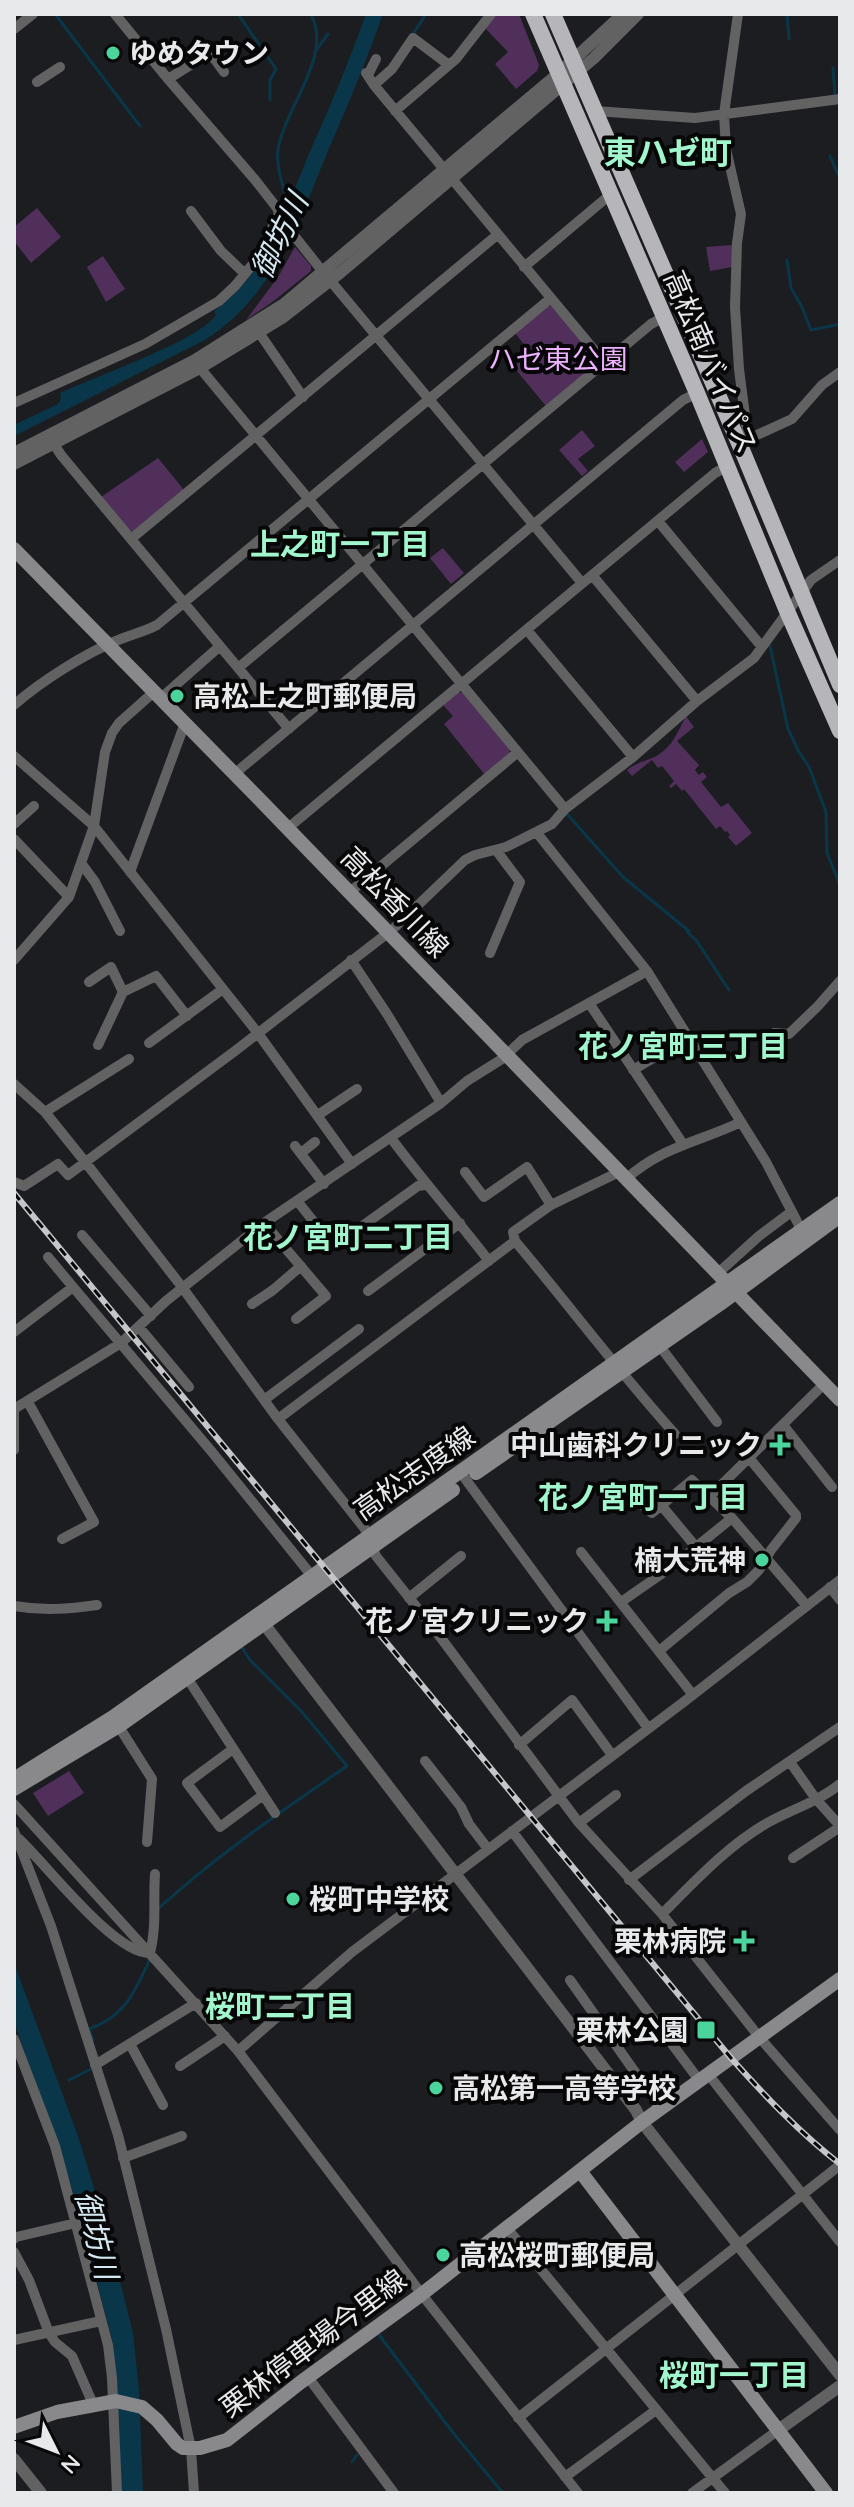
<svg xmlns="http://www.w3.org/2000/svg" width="854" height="2507" font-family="Quicksand,'Noto Sans JP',sans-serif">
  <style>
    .green { fill: #502f5a }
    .water { fill: #093749 }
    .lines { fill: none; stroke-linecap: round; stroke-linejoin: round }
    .stream { stroke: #093749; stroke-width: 3 }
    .minor { stroke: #626263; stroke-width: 10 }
    .tertiary { stroke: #626263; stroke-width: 12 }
    .secondary { stroke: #89898b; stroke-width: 14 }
    .trunk { stroke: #b6b5b9; stroke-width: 16 }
    .rail-casing { stroke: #c5c6c9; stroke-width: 6 }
    .rail { stroke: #070708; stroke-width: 3; stroke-dasharray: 9; stroke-linecap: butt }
    .poi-dot { fill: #4bd49b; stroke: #070708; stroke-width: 3 }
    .labels { text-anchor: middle; stroke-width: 8; stroke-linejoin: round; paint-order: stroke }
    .poi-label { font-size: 28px; font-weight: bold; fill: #e8e9eb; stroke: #070708; text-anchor: start }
    .park-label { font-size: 28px; fill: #edb1ff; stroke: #070708 }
    .street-label { font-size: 28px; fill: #e8e9eb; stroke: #070708 }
    .water-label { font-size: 30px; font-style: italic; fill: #d4e8f2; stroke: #070708 }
    .neighbourhood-label { font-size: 30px; font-weight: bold; fill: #a2f6cd; stroke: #070708 }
    .quarter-label { font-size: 32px; font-weight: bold; fill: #a2f6cd; stroke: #070708 }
  </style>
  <rect width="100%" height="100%" fill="#1c1d20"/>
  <path class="green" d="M496 14H519L539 65 537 71 516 89 495 64 508 52 485 28Z
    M37 208 61 237 31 263 14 241V227Z
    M732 245V267L710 271 706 247Z
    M295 247 311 266V271L275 300 246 320 278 277Z
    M103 256 125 289 106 302 87 267Z
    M548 306H552L597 360V364L546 406 512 365 529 351 515 333Z
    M582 430 595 446 578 459 588 471 582 476 559 450Z
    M702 439 708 452 684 472 675 462Z
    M158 458 184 490 134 532 130 531 101 497Z
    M443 548 464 573 451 584 430 558Z
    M458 692 463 693 510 750 509 754 485 775 444 724 453 716 443 705Z
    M686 716 694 727 677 741 699 765 695 770 699 775 703 772 707 777 701 782 721 807 728 803 752 833 736 846 728 837 730 835 727 831 725 832 720 826 716 829 684 789 682 791 676 784 671 788 669 786 674 781 662 766 658 768 652 760 632 776 627 770C640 760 646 762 658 755 673 746 678 731 686 716Z
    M69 1771 84 1793 48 1816 33 1793Z"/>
  <path class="water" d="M366 14H383C367 59 349 103 330 146 300 219 274 296 205 340L14 436V425L58 404 61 399 60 393C92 378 200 340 216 315L214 311C266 275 285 211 308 156 329 109 349 62 366 14Z
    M14 1963 78 2136 107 2230 133 2333 139 2390 143 2493H120L117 2391 112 2339 71 2185 14 2022Z"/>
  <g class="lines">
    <path class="stream" d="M55 14 140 126
      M238 14 276 69 270 80V100
      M787 14 789 39
      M413 34 426 14
      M316 50 328 34
      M833 68 835 94
      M830 156 840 179
      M285 194C281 180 276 163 278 150 284 109 332 57 312 17
      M787 260 791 288 802 307 811 330 840 324
      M770 646 788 729 799 752 809 767 826 812 827 853 840 885
      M567 814 623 877 689 931 687 932 696 940 729 990
      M159 1908C217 1855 282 1811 347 1766L302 1712 250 1660 243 1649
      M93 2040 89 2029C125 2017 135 1991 150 1959
      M69 2080 93 2068
      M379 2335 454 2434 503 2493
      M352 2462 357 2455"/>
    <path class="minor" d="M115 14 168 79 256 181 277 208 281 219 319 267 582 583
      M738 14 724 114 726 149 741 214 737 243 735 307 739 369 748 439 742 450
      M14 29 33 14
      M366 73 374 85 605 363
      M368 75 376 59
      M168 79 205 56 214 58 224 72
      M37 82 60 67
      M374 85 392 69 413 38 449 65
      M395 111 456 59 491 14
      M595 111 695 118 840 99
      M191 211 221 251 245 274
      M524 267 611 194
      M260 334 303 397
      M200 368 565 809
      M14 403 145 344 219 301 235 286 257 259 279 214
      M748 439 792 419 822 385 840 372
      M54 444 61 455 289 729
      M658 521 762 647
      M131 539 497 235
      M592 575 697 701
      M527 630 633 757
      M238 668 651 324 664 317
      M161 698 220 646
      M14 705C40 682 84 654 116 641 129 635 144 632 157 625L551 298
      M14 756 94 826 257 1032 352 1164
      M236 776 239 770 683 400 697 393
      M14 824 34 806
      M288 828 715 473 728 466
      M537 833 647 971 766 1162 803 1233
      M14 839 69 897
      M81 863 95 882 120 931
      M130 872 185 723
      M350 892 518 752
      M490 953 520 882 496 850
      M14 960 69 897 94 826 105 752 112 733 119 723 155 691
      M351 960 387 1014 441 1103
      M89 982 111 967 123 992
      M589 1003 683 1144
      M774 1033 789 1034 818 1006 840 981
      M149 1043 223 989
      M98 1045 123 992 156 976 187 1016
      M633 1070 689 1037
      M14 1084 45 1112 86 1163 182 1287 278 1419 365 1529 376 1556 438 1634 579 1823 662 1914 760 2038 840 2130
      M45 1112 129 1059
      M318 1115 357 1089
      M391 1138C422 1180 457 1219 489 1261
      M295 1146 324 1184
      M301 1153 315 1142
      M465 1172 484 1197 527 1167 551 1205
      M619 1172 551 1205 513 1232 515 1241C569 1305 619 1372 675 1434
      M626 1179C663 1146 699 1142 741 1122
      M14 1182 24 1186 58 1164 68 1175 235 1051 393 929 465 860 475 855 506 847 552 824 565 809 633 757 697 701 754 658 811 580 840 560
      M298 1202 318 1227
      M264 1223 326 1296 296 1319
      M354 1232 418 1186 425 1185
      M82 1235 151 1316
      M48 1257 73 1287
      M717 1274 759 1236 791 1212
      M368 1291 460 1223
      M252 1304 273 1290 301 1266
      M139 1327 189 1387
      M14 1332 73 1287 212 1452 312 1576
      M656 1341 717 1422
      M264 1400 359 1329
      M28 1402 94 1522 62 1539
      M278 1419 515 1241
      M784 1426 832 1487
      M14 1450V1409L121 1343 166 1301 264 1223 441 1103 467 1081 502 1059 522 1040 647 971
      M461 1473 648 1728
      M709 1497 824 1384
      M640 1503 652 1513 692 1480 732 1518 807 1606
      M661 1505 696 1547
      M581 1552 693 1695
      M830 1587 840 1600
      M409 1598 461 1556
      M621 1602 670 1568 732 1518
      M14 1606C43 1611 69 1609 97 1605
      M659 1651 729 1593 747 1582 759 1570 771 1550 796 1518V1515L750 1459
      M184 1673 275 1813
      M116 1722 152 1779 147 1842
      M519 1745 572 1700 612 1755
      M233 1749 187 1783 220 1827 263 1795
      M425 1761 461 1807 469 1824 488 1849
      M790 1762 816 1799 840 1826
      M14 1804 238 2051 427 2301 578 2493
      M579 1823 616 1795
      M14 1831 51 1926 118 2135 166 2329 191 2449 194 2493
      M512 1831 699 2080
      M19 1839C47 1865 114 1954 150 1953 157 1926 153 1902 155 1874
      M793 1858 840 1827
      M629 1880 746 1791 840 1727
      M662 1914C694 1882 728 1845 769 1822 793 1809 819 1801 840 1784
      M570 1980 661 2109
      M14 2039 55 2146 108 2345 112 2378 117 2493
      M130 2044 163 2105
      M238 2051 352 1952 685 1701 840 1580
      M95 2065 196 2003
      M180 2066 225 2036
      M708 2074 840 2242
      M123 2158 182 2136
      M506 2227 725 2493
      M14 2239 16 2237 76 2223
      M14 2252 29 2280 49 2333 55 2342 72 2356 93 2404
      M14 2340 101 2321
      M308 2377 394 2493
      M518 2418 840 2165
      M565 2477 656 2410
      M692 2493 777 2431"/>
    <path class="tertiary" d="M14 453 195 360 284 304 559 73 623 14
      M14 464 200 368 282 318 341 272 594 58 638 14
      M258 1616 636 2110 642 2122 840 2375
      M777 2431 840 2386
      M14 2459 41 2493"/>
    <path class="secondary" d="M14 549 266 806 840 1400
      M476 1473 720 1304 840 1216
      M14 1779 113 1717 840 1203
      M14 1789 119 1726 453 1490
      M580 2171 826 2493
      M14 2427 57 2412 116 2401 142 2407 157 2420 177 2444 183 2448H200L227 2440 301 2382 422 2294 642 2122 840 1979"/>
    <path class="trunk" d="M533 14 697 393 787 611 840 731
      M553 14 742 450 840 685"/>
    <g class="rail-casing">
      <path id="rail" d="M14 1193 731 2058C765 2096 800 2133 840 2164"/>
    </g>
    <use href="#rail" class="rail"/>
  </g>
  <g class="poi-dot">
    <circle cx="113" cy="53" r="8"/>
    <circle cx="177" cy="696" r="8"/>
    <path d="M776 1433h8v8h8v8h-8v8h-8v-8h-8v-8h8z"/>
    <circle cx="762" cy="1560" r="8"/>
    <path d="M603 1609h8v8h8v8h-8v8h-8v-8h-8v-8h8z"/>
    <circle cx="293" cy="1899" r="8"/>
    <path d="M740 1929h8v8h8v8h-8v8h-8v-8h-8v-8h8z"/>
    <rect x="696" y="2020" width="20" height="20" rx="4"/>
    <circle cx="436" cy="2088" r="8"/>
    <circle cx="443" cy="2255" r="8"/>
  </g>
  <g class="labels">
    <g class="poi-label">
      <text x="129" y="63">ゆめタウン</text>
      <text x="193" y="706">高松上之町郵便局</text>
      <text x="762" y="1455" text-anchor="end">中山歯科クリニック</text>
      <text x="746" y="1570" text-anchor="end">楠大荒神</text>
      <text x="589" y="1631" text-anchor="end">花ノ宮クリニック</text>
      <text x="309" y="1909">桜町中学校</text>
      <text x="726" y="1951" text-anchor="end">栗林病院</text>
      <text x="688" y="2040" text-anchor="end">栗林公園</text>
      <text x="452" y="2098">高松第一高等学校</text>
      <text x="459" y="2265">高松桜町郵便局</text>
    </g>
    <g class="park-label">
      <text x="558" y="369">ハゼ東公園</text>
    </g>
    <g class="street-label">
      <text transform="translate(711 362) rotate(67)" y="10">高松南バイパス</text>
      <text transform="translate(395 902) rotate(46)" y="10">高松香川線</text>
      <text transform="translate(414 1473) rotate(-35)" y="10">高松志度線</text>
      <text transform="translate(313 2343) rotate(-37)" y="10">栗林停車場今里線</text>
    </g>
    <g class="water-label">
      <text transform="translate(280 236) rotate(-64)" y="10">御坊川</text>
      <text transform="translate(96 2235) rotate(76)" y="10">御坊川</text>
    </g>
    <g class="neighbourhood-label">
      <text x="340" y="555">上之町一丁目</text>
      <text x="683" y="1057">花ノ宮町三丁目</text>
      <text x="348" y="1248">花ノ宮町二丁目</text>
      <text x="643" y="1508">花ノ宮町一丁目</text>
      <text x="280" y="2017">桜町二丁目</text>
      <text x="734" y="2386">桜町一丁目</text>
    </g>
    <g class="quarter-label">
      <text x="668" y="164">東ハゼ町</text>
    </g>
  </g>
  <rect width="854" height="2507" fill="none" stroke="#e8e9eb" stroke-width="32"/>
  <g transform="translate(56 2451) rotate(132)" stroke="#070708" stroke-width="6" paint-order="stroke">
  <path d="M0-6L14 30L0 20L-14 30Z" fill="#e8e9eb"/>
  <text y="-12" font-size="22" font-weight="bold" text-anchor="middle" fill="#e8e9eb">N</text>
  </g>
</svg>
